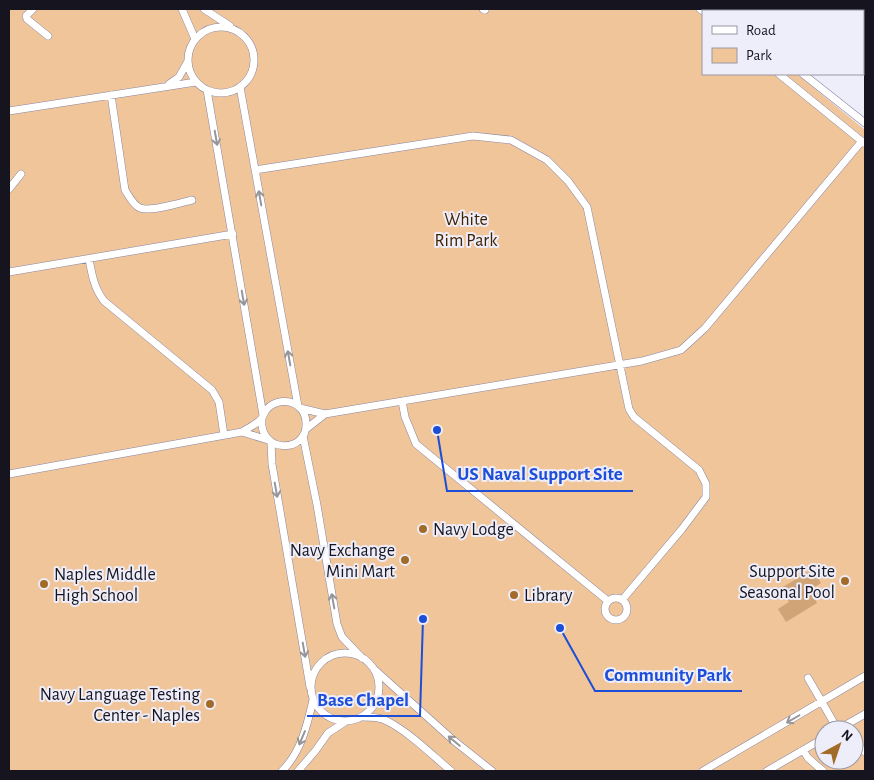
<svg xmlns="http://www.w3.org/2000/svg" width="874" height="780" font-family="'Alegreya Sans',sans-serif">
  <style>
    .green { fill: #f0c59a; fill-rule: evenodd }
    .water { fill: #d1a477 }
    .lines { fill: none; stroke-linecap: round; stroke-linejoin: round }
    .street-casing { stroke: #8886a2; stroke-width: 8 }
    .street { stroke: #fff; stroke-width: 7 }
    .oneway { stroke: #96969a }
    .poi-dot { fill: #a36b28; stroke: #eeedfa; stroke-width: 2 }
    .labels { text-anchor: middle; stroke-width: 4; stroke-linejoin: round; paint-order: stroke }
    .park-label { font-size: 18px; fill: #402300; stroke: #eeedfa }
    .poi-label { font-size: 18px; fill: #16151f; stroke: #eeedfa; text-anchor: start }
    .leader { fill: none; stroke: #1d4ed8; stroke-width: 2 }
    .callout-dot { fill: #1d4ed8; stroke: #eeedfa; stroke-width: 2 }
    .callout-label { font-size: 19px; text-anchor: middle; font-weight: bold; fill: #1d4ed8; stroke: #eeedfa; stroke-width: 4; stroke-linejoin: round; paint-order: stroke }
  </style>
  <rect width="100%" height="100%" fill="#eeedfa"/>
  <path class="green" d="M9 9H718L721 11H703V74H797L865 130V771H9ZM824 730H854V760H824Z"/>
  <path class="water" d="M813 569 821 583 810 590 817 603 786 622 778 609 789 602 781 588Z"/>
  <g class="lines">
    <g class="street-casing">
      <path id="street" d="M33 9 26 16 27 19 48 36
        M182 9 195 39
        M204 9 230 26
        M483 9 485 10
        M700 9 703 11
        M725 9 728 11
        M188 60a33 33 0 1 1 66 0a33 33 0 1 1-66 0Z
        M779 74 864 143
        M803 74 865 123
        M169 84 179 77 188 61
        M240 87 298 406
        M207 90 263 415
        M111 95 125 190C129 196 133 205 140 208 151 212 180 203 192 200
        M9 111 196 82
        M255 170 473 136 511 140 547 160 568 181 587 207 629 409 634 417 699 470 706 484V497L682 529 622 600
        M9 189 21 174
        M89 259C92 275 94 288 104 301L212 390 219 402 224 435
        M9 272 233 234
        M402 401 405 417 416 444 608 601
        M300 408 325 414 642 361 681 350 705 328 862 141
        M306 429 325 414
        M242 432 268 440
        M303 436 317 505 337 624 342 637 362 658
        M271 442 272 464 310 687
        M9 474 242 432C248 428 257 424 261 419 264 416 264 412 267 409 275 400 289 399 298 406 303 410 306 416 306 423 308 454 258 454 262 418
        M605 609a11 11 0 1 1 22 0a11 11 0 1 1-22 0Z
        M311 687a34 34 0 1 1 68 0a34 34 0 1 1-68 0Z
        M375 670 453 740 492 771
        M808 678 838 730
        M362 717C371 717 381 717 389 722 411 734 431 754 451 771
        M837 730 865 714
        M854 743 865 752
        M803 750 808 758 823 771
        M282 771C301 752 307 726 313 700
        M298 771 316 750 328 733 345 722
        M703 771 865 676
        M767 771 824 738"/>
    </g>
    <use href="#street" class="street"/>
  </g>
  <defs><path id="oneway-shaft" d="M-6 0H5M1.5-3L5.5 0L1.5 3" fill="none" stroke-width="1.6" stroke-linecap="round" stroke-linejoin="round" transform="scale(1.25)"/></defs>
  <g class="oneway">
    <use href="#oneway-shaft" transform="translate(216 138) rotate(80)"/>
    <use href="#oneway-shaft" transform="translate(260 198) rotate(-100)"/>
    <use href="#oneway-shaft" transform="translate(243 298) rotate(80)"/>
    <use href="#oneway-shaft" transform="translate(289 358) rotate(-100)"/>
    <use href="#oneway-shaft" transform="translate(276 490) rotate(80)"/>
    <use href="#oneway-shaft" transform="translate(333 601) rotate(-100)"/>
    <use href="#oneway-shaft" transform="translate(304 650) rotate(80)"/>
    <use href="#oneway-shaft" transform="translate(793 719) rotate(150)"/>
    <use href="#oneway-shaft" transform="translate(302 738) rotate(113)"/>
    <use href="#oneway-shaft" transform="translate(454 741) rotate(-140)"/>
  </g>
  <g class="poi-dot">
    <circle cx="423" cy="529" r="5"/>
    <circle cx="405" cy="560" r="5"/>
    <circle cx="845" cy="581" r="5"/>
    <circle cx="44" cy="584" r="5"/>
    <circle cx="514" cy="595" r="5"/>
    <circle cx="210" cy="704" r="5"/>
  </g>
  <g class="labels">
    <g class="park-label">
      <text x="466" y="225">White<tspan x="466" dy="21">Rim Park</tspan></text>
    </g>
    <g class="poi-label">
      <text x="433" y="535">Navy Lodge</text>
      <text x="395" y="556" text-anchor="end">Navy Exchange<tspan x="395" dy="21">Mini Mart</tspan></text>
      <text x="835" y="577" text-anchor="end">Support Site<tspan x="835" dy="21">Seasonal Pool</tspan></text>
      <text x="54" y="580">Naples Middle<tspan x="54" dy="21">High School</tspan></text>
      <text x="524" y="601">Library</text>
      <text x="200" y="700" text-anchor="end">Navy Language Testing<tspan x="200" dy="21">Center - Naples</tspan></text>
    </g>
  </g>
  <path class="leader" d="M437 430L447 491H633M560 628L595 691H742M423 619L420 716H307"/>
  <g class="callout-dot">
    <circle cx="437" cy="430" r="5"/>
    <circle cx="560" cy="628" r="5"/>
    <circle cx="423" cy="619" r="5"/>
  </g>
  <g class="callout-label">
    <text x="540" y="480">US Naval Support Site</text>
    <text x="668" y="681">Community Park</text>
    <text x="363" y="706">Base Chapel</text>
  </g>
  <rect width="874" height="780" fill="none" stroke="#16151f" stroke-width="20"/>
  <rect x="702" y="10" width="162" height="65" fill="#eeedfa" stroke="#9897a2"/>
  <rect x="712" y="26" width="25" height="8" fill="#ffffff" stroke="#9897a2"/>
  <text x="746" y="35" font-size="15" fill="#16151f">Road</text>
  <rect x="712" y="48" width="25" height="15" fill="#f0c59a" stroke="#9897a2"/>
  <text x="746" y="60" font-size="15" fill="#16151f">Park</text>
  <g transform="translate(839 745) rotate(40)"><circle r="24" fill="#eeedfa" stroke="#9897a2"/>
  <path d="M0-4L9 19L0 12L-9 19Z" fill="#a36b28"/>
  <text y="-8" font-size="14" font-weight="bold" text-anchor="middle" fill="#16151f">N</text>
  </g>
</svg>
